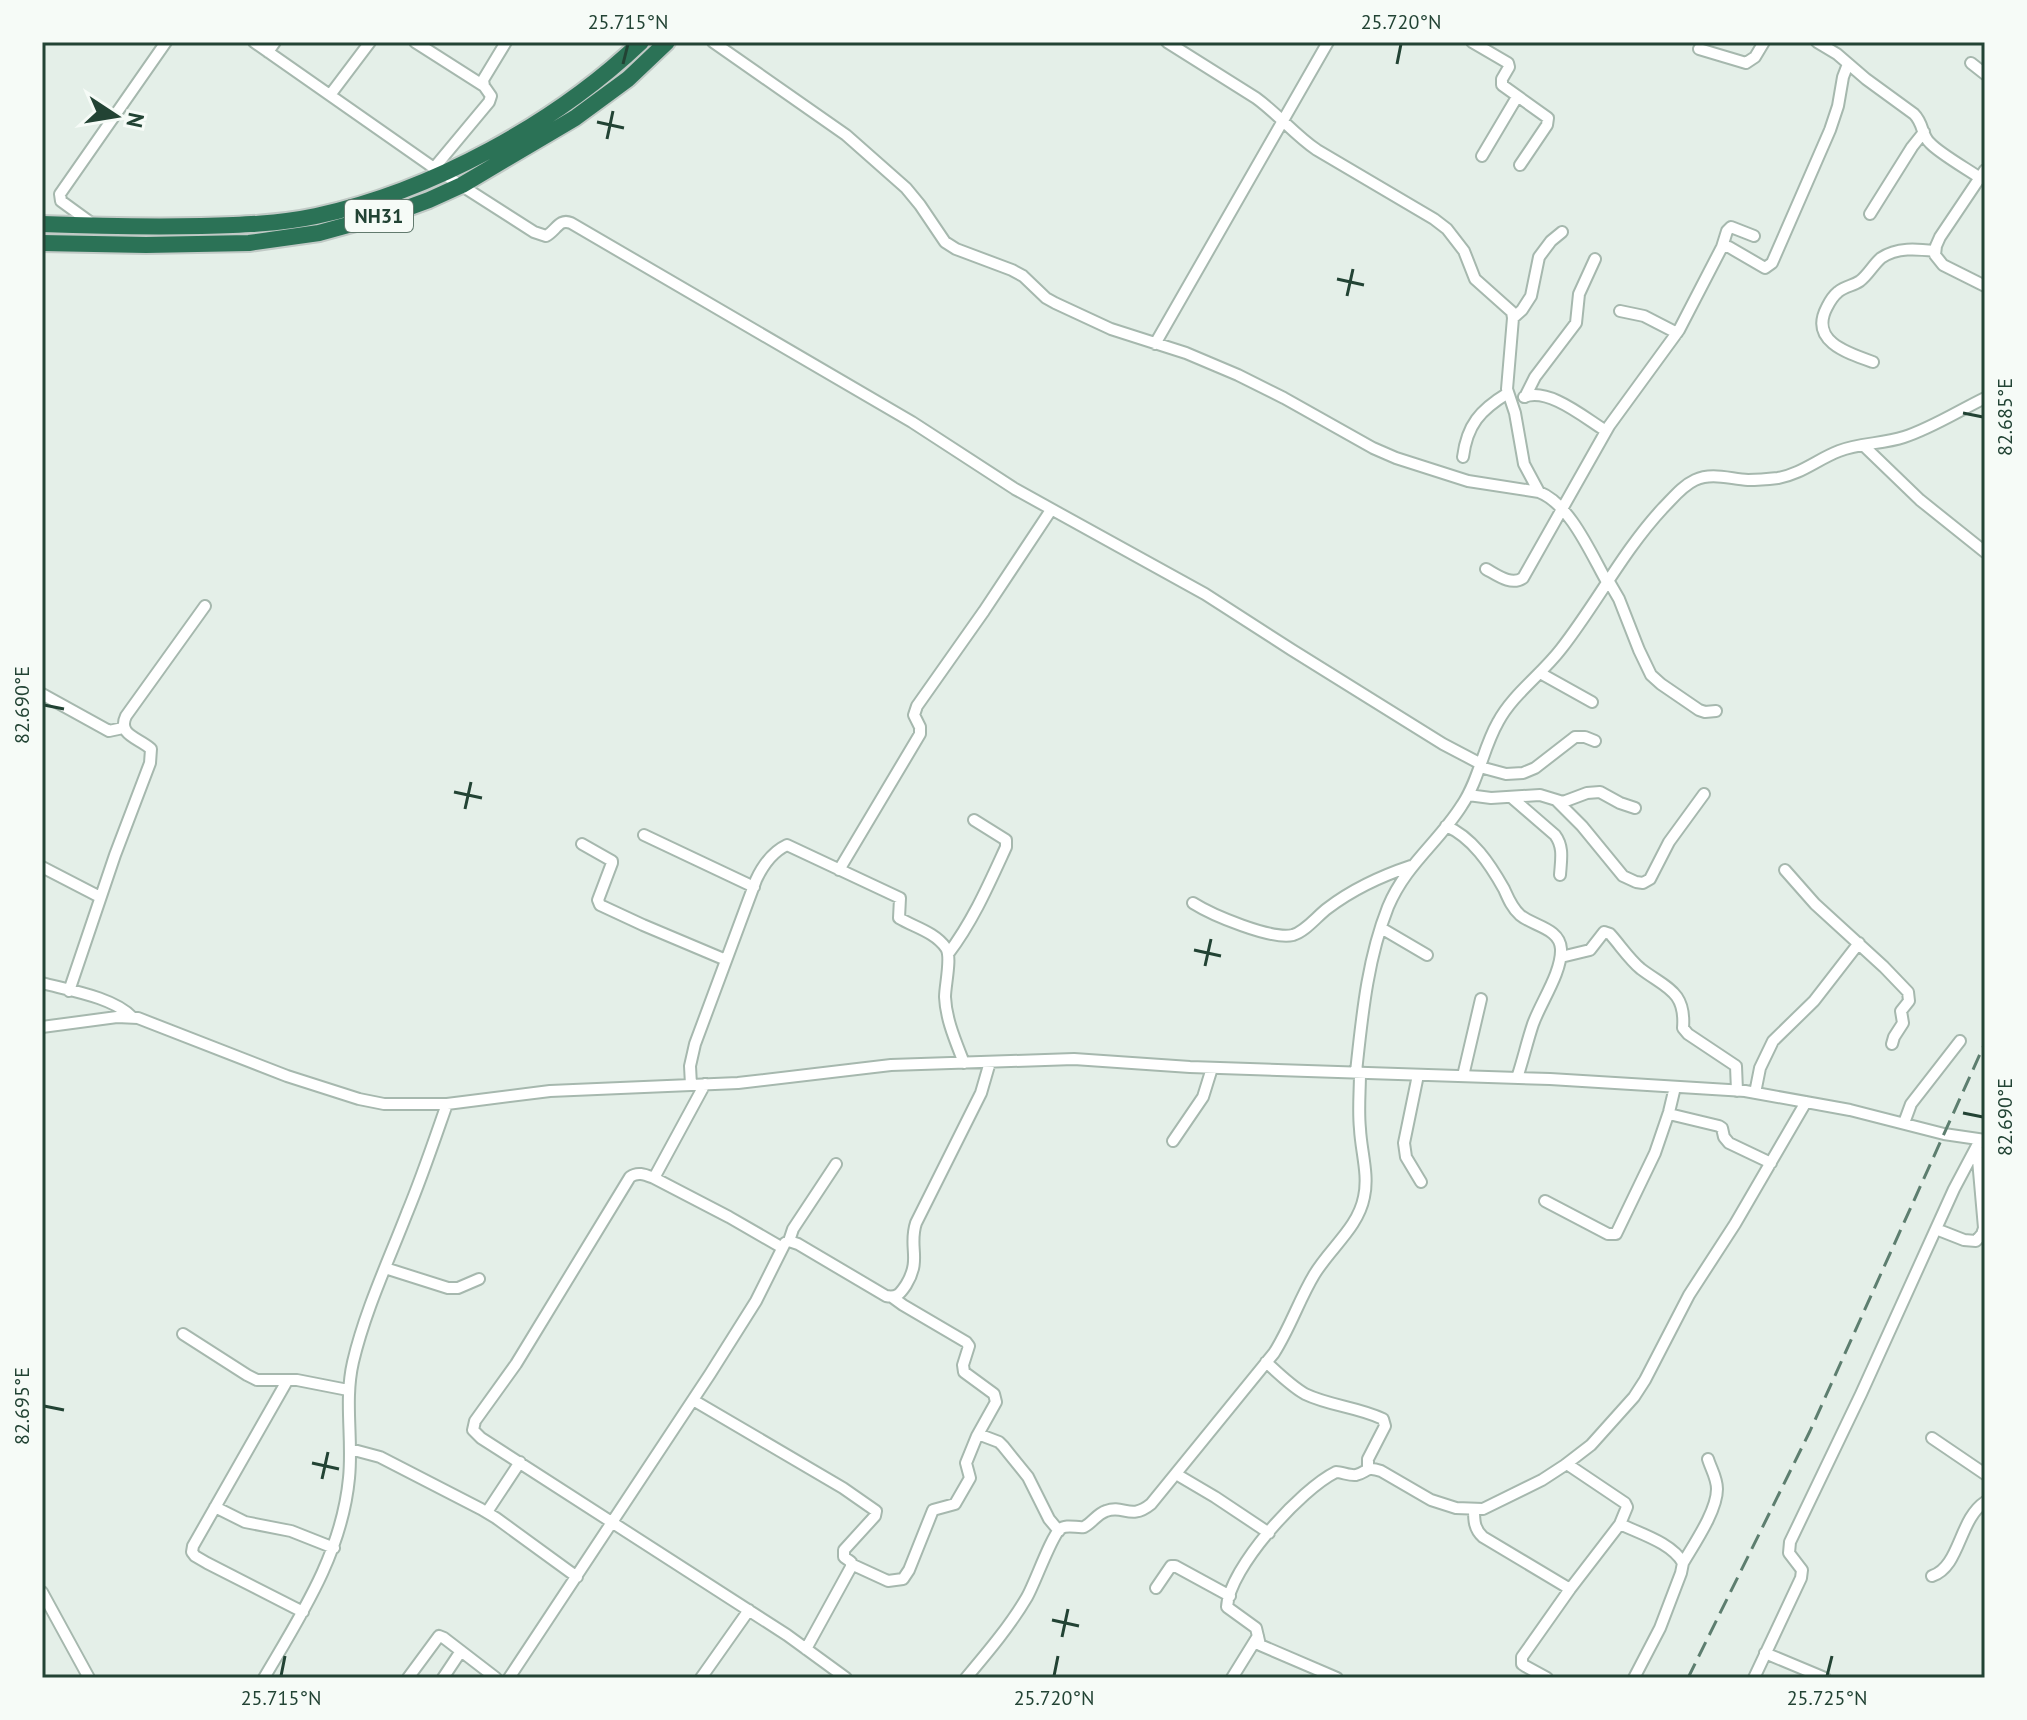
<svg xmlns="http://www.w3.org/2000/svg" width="2027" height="1720" font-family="'PT Sans',sans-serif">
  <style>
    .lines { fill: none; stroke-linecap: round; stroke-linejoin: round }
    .minor-casing { stroke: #a6b8ae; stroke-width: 14 }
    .highway-casing { stroke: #c1cac6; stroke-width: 20 }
    .minor { stroke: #fff; stroke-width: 10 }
    .highway { stroke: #2b7256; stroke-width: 16 }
    .rail { stroke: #5d7e6f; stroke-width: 3; stroke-dasharray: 16 8; stroke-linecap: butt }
    .ticks { fill: none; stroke: #224334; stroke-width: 3 }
    .labels { text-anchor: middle; stroke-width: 8; stroke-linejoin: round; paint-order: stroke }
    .shield { fill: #f6fbf7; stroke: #627a6e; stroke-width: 2 }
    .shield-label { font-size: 20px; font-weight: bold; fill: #224334 }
    .neatline { fill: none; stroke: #224334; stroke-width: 3 }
    .ticks-label { font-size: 20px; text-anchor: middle; fill: #224334 }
  </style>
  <rect width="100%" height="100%" fill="#e4efe8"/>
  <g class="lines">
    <g class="minor-casing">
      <path id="minor" d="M254 42 434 168 534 232 546 236C556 231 559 218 571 223L912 422 1015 489 1205 594 1292 650 1443 744 1481 764
        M415 42 484 86
        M713 42 846 135 906 188 920 205 945 242 956 249 1012 270 1023 276 1046 298 1055 303 1111 329 1186 353 1238 375 1284 398 1373 448 1396 458 1468 481 1539 492C1570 504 1591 554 1607 582
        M1167 42 1256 98C1278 114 1295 135 1317 150L1434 219 1447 229 1464 251 1475 279 1512 312 1513 318 1507 389 1515 413 1524 464 1539 492
        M1472 42 1508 63 1509 67 1502 79V85L1548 118 1547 125 1520 165
        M1817 42 1837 54 1866 79 1914 114C1924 124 1921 135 1930 143 1939 153 1967 169 1980 178
        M1699 49 1746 63 1755 57 1764 42
        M268 52 275 42
        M1971 63 1985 74
        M330 95 370 42
        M1482 156 1517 97
        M434 168 489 102 491 96 484 86 483 80 506 42
        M1985 170 1940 237 1936 246 1935 255 1943 265 1985 286
        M1870 214 1912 147 1924 132
        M94 225 61 201 60 194 166 42
        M1722 247 1727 231 1731 227 1754 236
        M1620 311 1644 316 1677 333
        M1513 318 1522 310 1531 296 1539 257 1551 241 1562 232
        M1155 344 1328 42
        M1873 362C1847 353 1809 341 1827 307 1830 301 1833 296 1838 292 1845 286 1853 286 1860 281 1868 275 1873 265 1881 258 1897 247 1917 249 1935 251
        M1524 397C1549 387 1586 419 1606 431
        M1525 397 1535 377 1576 323 1579 294 1595 259
        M1864 446 1920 500 1985 552
        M1463 457C1467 425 1480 410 1508 393
        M1486 569C1497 575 1511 586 1523 578L1609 426 1679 330 1722 247H1729L1765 268 1772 263 1830 130 1838 106 1843 77 1848 64
        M1608 580 1619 599 1639 650 1651 675 1661 684 1699 710 1705 712 1716 711
        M1540 673 1592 702
        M42 694 109 731 123 728
        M1480 767 1506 774 1523 773 1535 768 1575 737H1585L1595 741
        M1468 795 1491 798 1540 795 1563 802 1587 793 1600 792 1620 803 1635 808
        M1511 797 1555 835C1564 847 1561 860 1560 875
        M1557 801 1582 826 1623 876 1636 882 1643 883 1650 879 1669 842 1704 794
        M1446 826C1472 837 1490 864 1504 889 1508 898 1512 908 1520 915 1533 926 1560 928 1561 949 1562 972 1541 1002 1533 1024 1527 1042 1523 1060 1517 1078
        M644 835 754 887
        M582 844 612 861V863L598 900 600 905 643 925 726 960
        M42 867 100 897
        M839 870 920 734V727L914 715 917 706 984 611 1051 510
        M1785 870 1815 904 1884 967 1908 992 1909 1001 1901 1011 1903 1023 1894 1037 1892 1044
        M1193 903C1212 915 1271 940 1293 935 1306 931 1317 916 1328 908 1353 889 1381 876 1411 866
        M1381 928 1427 955
        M948 954C973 921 989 884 1006 847V840L974 820
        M1561 957 1590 950 1604 932 1610 934C1620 945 1629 959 1641 969 1666 988 1686 991 1683 1028L1688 1034 1736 1066 1737 1091
        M42 983C68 990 113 997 132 1017
        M69 991 115 855 150 763 151 749C139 738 117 735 126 716L205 606
        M42 1027 117 1017 138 1018 287 1076 359 1099 384 1104H447L550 1091 738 1083 891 1065 1074 1059 1190 1067 1550 1079 1745 1091 1850 1110 1944 1134 1985 1140
        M1356 1072C1362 1017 1367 960 1388 907 1406 864 1439 842 1462 805 1479 780 1483 748 1498 722 1513 694 1541 675 1561 649 1597 603 1623 551 1663 508 1673 498 1682 486 1695 480 1712 472 1730 479 1748 480 1758 480 1769 479 1778 478 1801 474 1818 459 1839 451 1859 443 1883 444 1904 437 1930 429 1960 410 1985 398
        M1418 1075 1404 1143 1406 1157 1421 1182
        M1463 1076 1481 999
        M691 1085 690 1066 695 1044 756 880C763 865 772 852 787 845L900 898 899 918C914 927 935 932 946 948 952 957 945 985 945 997 946 1020 956 1042 964 1063
        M1755 1093 1760 1068 1773 1041 1814 1001 1859 943
        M1669 1114 1719 1126 1722 1128 1724 1137 1729 1143 1771 1163
        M1904 1123 1911 1104 1960 1041
        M1173 1141 1203 1097 1212 1068
        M654 1178 705 1084
        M1545 1201 1608 1234H1616L1655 1153 1669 1112 1675 1087
        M1936 1229 1964 1240 1976 1241 1982 1234 1984 1228 1977 1148
        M789 1241 793 1229 836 1164
        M781 1247 729 1217 654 1178C646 1175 638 1171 630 1177L516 1364 475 1421 473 1430 481 1438 787 1635 846 1678
        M385 1268 448 1288H458L479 1279
        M183 1334 247 1375 257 1380H297L348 1390
        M1266 1362C1278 1373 1291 1386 1305 1394 1330 1406 1358 1407 1383 1419L1385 1426 1368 1459V1468
        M287 1381 193 1546 192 1552 195 1556 207 1563 303 1612
        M693 1400 843 1488 876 1511 875 1516 844 1550V1557L851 1562V1567L806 1649
        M978 1434 999 1442 1003 1446 1028 1477 1049 1519 1059 1531
        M1932 1438 1985 1474
        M350 1449 380 1457 481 1509 496 1518 577 1577
        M1176 1474 1215 1497 1269 1533
        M215 1507 245 1522 291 1531 334 1548
        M1474 1509C1474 1520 1474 1529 1483 1537L1570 1589
        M487 1512 520 1462
        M1620 1524C1641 1534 1672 1543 1683 1563L1681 1573 1660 1628 1634 1678
        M1683 1563C1694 1544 1717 1511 1717 1489 1717 1478 1711 1469 1708 1459
        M851 1564 888 1581 903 1579 909 1570 933 1510 955 1504 970 1478 966 1463 977 1436 996 1402 994 1394 964 1372 963 1365 969 1346 966 1342 903 1305 892 1297
        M1932 1576C1960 1567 1959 1519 1985 1502
        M1156 1588 1171 1566H1175L1230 1596
        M42 1592 89 1678
        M1765 1653 1825 1678
        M264 1678C301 1615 342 1553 349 1478 353 1439 344 1401 353 1362 365 1311 388 1262 407 1213 422 1177 434 1141 447 1104
        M408 1678 439 1636 444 1638 496 1678
        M443 1678 461 1651
        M509 1678 710 1374 756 1301 785 1243 789 1241 798 1244 886 1296C897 1298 900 1294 906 1285 922 1259 908 1247 916 1223L981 1093 990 1062
        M701 1678 749 1610
        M966 1678C987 1653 1010 1626 1027 1597 1035 1583 1051 1537 1060 1529 1066 1524 1077 1528 1084 1527 1092 1523 1097 1514 1106 1511 1124 1504 1130 1521 1151 1504L1274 1353C1290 1328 1299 1300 1314 1275 1330 1248 1358 1228 1364 1197 1369 1175 1361 1151 1360 1129 1358 1110 1360 1091 1360 1073
        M1232 1678 1258 1636
        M1337 1678 1260 1645 1256 1628 1227 1607C1229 1568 1301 1489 1336 1472 1342 1472 1350 1476 1356 1475 1368 1472 1365 1466 1381 1471L1431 1500 1456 1508 1483 1509 1542 1480 1565 1465 1591 1445 1634 1397 1645 1380 1689 1295 1735 1224 1806 1102
        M1547 1678 1525 1666 1522 1664V1657L1570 1589 1620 1524 1627 1507 1625 1503 1567 1464
        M1754 1678 1801 1578 1802 1570 1789 1553 1790 1542 1861 1394 1954 1189 1980 1140"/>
    </g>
    <g class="highway-casing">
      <path id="highway" d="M42 224C95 226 148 227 201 226 239 225 278 224 316 216 432 191 556 123 641 42
        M42 243 146 245 249 243 319 233 399 211 429 200 462 185 575 118 628 79 667 42"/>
    </g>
    <use href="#minor" class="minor"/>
    <use href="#highway" class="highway"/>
    <path class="rail" d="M1688 1678 1810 1431 1985 1043"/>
  </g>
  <path class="ticks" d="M623 64 628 44M1397 64 1401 44M597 122 624 128M607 139 613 111M1337 279 1364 285M1347 296 1353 269M1963 413 1983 417M44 705 64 709M454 792 482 798M465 809 471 782M1194 950 1221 956M1205 966 1211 939M1963 1113 1983 1117M44 1406 64 1410M312 1463 339 1469M322 1479 328 1452M1052 1620 1079 1626M1062 1637 1068 1609M281 1676 285 1656M1054 1676 1058 1656M1827 1676 1832 1656"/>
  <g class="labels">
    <rect class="shield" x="345" y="200" width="68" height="32" rx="6"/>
    <g class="shield-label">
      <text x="379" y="223">NH31</text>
    </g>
  </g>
  <rect width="2027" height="1720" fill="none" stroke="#f6fbf7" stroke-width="88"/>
  <g transform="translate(116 116) rotate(102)" stroke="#f6fbf7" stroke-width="6" paint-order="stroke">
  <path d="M0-6L14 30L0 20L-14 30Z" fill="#224334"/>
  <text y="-12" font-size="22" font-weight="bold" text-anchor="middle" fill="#224334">N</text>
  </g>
  <rect x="44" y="44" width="1939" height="1632" class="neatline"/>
  <g class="ticks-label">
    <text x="628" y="29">25.715°N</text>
    <text x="1401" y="29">25.720°N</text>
    <text transform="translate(2005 417) rotate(-90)" y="7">82.685°E</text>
    <text transform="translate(22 705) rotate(-90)" y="7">82.690°E</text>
    <text transform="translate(2005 1117) rotate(-90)" y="7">82.690°E</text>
    <text transform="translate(22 1406) rotate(-90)" y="7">82.695°E</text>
    <text x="281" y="1705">25.715°N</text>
    <text x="1054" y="1705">25.720°N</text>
    <text x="1827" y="1705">25.725°N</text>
  </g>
</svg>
